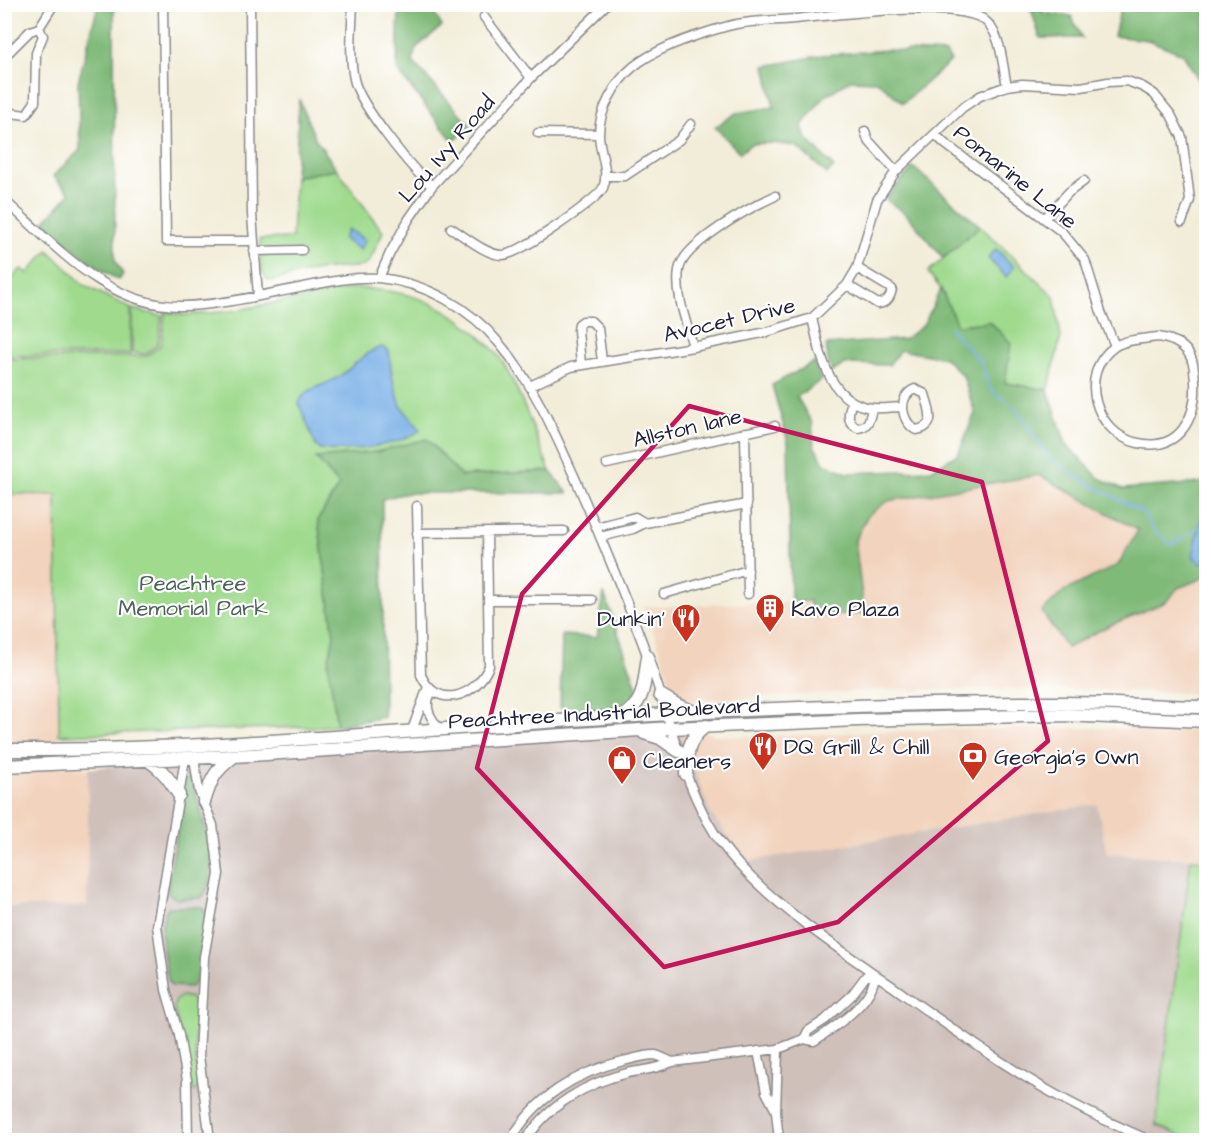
<svg xmlns="http://www.w3.org/2000/svg" width="1211" height="1145" font-family="'Architects Daughter',sans-serif">
  <style>
    .built { fill: #f2d4be }
    .industrial { fill: #cfc0ba }
    .green { fill: #9fda8d; stroke: #607e64; stroke-width: 1.5 }
    .forest { fill: #7fba78; stroke: #506e5a; stroke-width: 1.5 }
    .water { fill: #77afe6; stroke: #4c6890; stroke-width: 1.5 }
    .lines { fill: none; stroke-linecap: round; stroke-linejoin: round }
    .stream { stroke: #77afe6; stroke-width: 2 }
    .minor-casing { stroke: #8a888a; stroke-width: 11 }
    .highway-casing { stroke: #8a888a; stroke-width: 15 }
    .minor { stroke: #fff; stroke-width: 8 }
    .highway { stroke: #fff; stroke-width: 12 }
    .marked { fill: none; stroke: #c2185b; stroke-width: 4.5; stroke-linejoin: round }
    .labels { text-anchor: middle; stroke-width: 4.5; stroke-linejoin: round; paint-order: stroke }
    .street-label { font-size: 22px; fill: #22223b; stroke: #fff }
    .park-label { font-size: 22px; fill: #4e6258; stroke: #fff }
    .poi-label { font-size: 22px; fill: #22223b; stroke: #fff; text-anchor: start }
  </style>
  <rect width="100%" height="100%" fill="#fff"/>
  <filter id="ink" filterUnits="userSpaceOnUse"><feTurbulence type="fractalNoise" baseFrequency=".0167" numOctaves="2"/><feDisplacementMap in="SourceGraphic" scale="12" xChannelSelector="R" yChannelSelector="G"/><feConvolveMatrix kernelMatrix="1 2 1 2 8 2 1 2 1" color-interpolation-filters="sRGB"/></filter>
  <filter id="wash" filterUnits="userSpaceOnUse"><feTurbulence type="fractalNoise" baseFrequency=".008" numOctaves="4" result="noise"/><feDisplacementMap in="SourceGraphic" scale="24" xChannelSelector="R" yChannelSelector="G"/><feGaussianBlur stdDeviation="1.35" result="paint"/><feColorMatrix in="noise" values="0 0 0 0 0 0 0 0 0 0 0 0 0 0 0 0 0 1.4 0 .05"/><feComposite in="paint" operator="in"/></filter>
  <g filter="url(#wash)">
    <rect width="100%" height="100%" fill="#f2edd8"/>
    <path class="built" d="M11 461V494L56 495 58 767 88 769 87 906 5 907 4 462Z
      M1039 475 1138 530 1118 565 1064 591 1067 648 1106 627 1166 602 1178 588 1206 577V694L1076 689 888 690 682 701 673 695 664 661 644 607 810 601 811 617 864 612 855 540 868 514 888 501Z
      M675 719 714 735 741 737 951 729 1103 728 1206 731V860L1107 853 1097 804 748 861 711 814Z"/>
    <path class="industrial" d="M675 719 711 814 748 861 1097 804 1107 853 1191 859 1156 1125 1190 1140H955L941 1132 934 1140H5L4 907 87 906 88 769 190 755 493 735Z"/>
    <path class="green" d="M337 169 383 232 370 260 364 266 318 270 270 281C257 274 261 252 260 239L292 238 295 177Z
      M980 226 1054 296 1061 337 1048 390 1005 383 990 322 957 325 941 289 928 272Z
      M48 250 84 285 130 308V354L5 356V286L21 269 28 273Z
      M354 288C402 290 437 299 473 330 483 339 495 349 502 361 522 394 535 435 550 471L461 476 427 440 376 452 317 458 339 485 318 520 334 636 329 663 337 726 59 735 56 495 11 494 5 359 147 356 161 345 165 312 184 315 231 311Z
      M132 309 162 316 158 344 146 354 132 353Z
      M1191 859 1206 860V1140H1190L1156 1125Z
      M182 996 191 998 195 1006V1055L199 1082 198 1089 195 1091 189 1088 174 1006 176 1000Z"/>
    <path class="forest" d="M98 5H114L115 261 123 274 119 280C90 266 68 244 44 222L70 193 53 176 80 150 78 82Z
      M399 5H434L431 9 442 26 415 49 413 62 471 126 453 141 397 70Z
      M1027 5H1043V13L1071 16 1082 38H1040L1031 9Z
      M1136 5H1206V92L1183 54 1148 40 1114 36 1120 10Z
      M887 50 946 53 951 61 903 103 877 81 850 80 825 96 802 125 805 137 834 167 827 174 796 146 771 143 751 144 740 153 715 127 736 113 774 107 765 66 823 55Z
      M299 99 316 140 337 169 295 177Z
      M913 167 980 226 943 258 907 215 885 199Z
      M941 289 957 325 990 322 1011 343 1005 383 1048 390 1066 444 1099 478 1123 489 1201 483 1206 478V510L1202 515 1200 563 1206 561V577L1178 588 1166 602 1106 627 1067 648 1042 612 1064 591 1118 565 1138 530 1039 475 888 501 868 515 855 540 864 613 811 617 810 601 791 602 788 442 772 385 814 362 821 380 797 397 812 423 814 446 825 464 848 473 931 470 958 454 975 413 963 376 945 358 900 350 889 365 845 364 832 372 828 361 826 345 905 339 923 325Z
      M427 439 461 476 550 471 568 493H407L382 499 384 717 337 726 328 663 334 636 318 520 339 485 316 458 376 452Z
      M604 593 637 687 635 695 624 710 565 713 560 707 562 635 597 637Z
      M187 772H189L191 777C197 807 227 872 201 898L176 899 167 892Z
      M168 907H202L207 915 198 979 191 987 172 986 169 983C165 959 155 928 168 907Z"/>
    <path class="water" d="M348 229 365 240 360 250 343 239Z
      M996 249 1014 267 1006 277 988 258Z
      M382 347 389 351 392 376 401 406 420 429 419 431C399 446 344 453 320 449L316 446 299 404C300 400 302 396 306 393 314 387 330 383 340 376 354 366 365 351 382 347Z
      M1206 510V561L1200 563 1193 556 1202 515Z"/>
    <g class="lines">
      <path class="stream" d="M949 328 981 362 990 389 1015 408 1050 459 1086 482 1144 513 1153 529 1171 545 1200 527"/>
    </g>
  </g>
  <g filter="url(#ink)">
    <g class="lines">
      <g class="minor-casing">
        <path id="minor" d="M163 4 166 241H253
          M250 4 252 214 258 296
          M353 4C352 28 349 56 354 79 359 104 411 169 432 186
          M484 17 531 78
          M39 28 54 4
          M4 57 30 31 39 28 43 36 36 53 35 102 26 115 4 112
          M865 131 868 140 896 171
          M538 133 599 134
          M935 134 944 143 1062 232 1085 260 1101 312 1115 346
          M605 176H625L679 140 691 124
          M4 200C56 246 109 309 185 306 215 305 245 299 274 293 308 287 344 276 378 278 425 282 470 308 499 343 535 385 557 438 579 487 603 543 626 598 647 655 659 686 667 718 678 750
          M1045 218 1069 192 1084 181
          M451 228C464 236 488 256 503 255 518 255 596 201 603 188 610 172 599 151 599 134 599 111 615 82 633 67 656 48 699 34 728 26 749 20 774 21 795 19 836 15 951 0 983 19 1002 32 1002 65 1007 86
          M254 251 302 250
          M379 278 390 253 409 219 432 186 531 78 607 4
          M847 285 878 304C888 302 890 298 892 289L857 268
          M812 318C820 353 829 405 874 408 883 409 893 407 902 407
          M1158 337C1170 339 1179 342 1187 351 1194 360 1194 370 1195 381 1197 417 1180 452 1138 443 1095 434 1077 374 1114 347 1125 339 1145 339 1158 337Z
          M693 347C687 323 675 295 679 270 683 244 751 207 775 196
          M581 365 578 330 579 324 583 321H591L598 328 602 361
          M530 386 571 367 693 347 767 332 812 318 847 285 857 268 877 200 896 171 962 108 980 96 1007 86 1022 84 1081 87 1108 82 1127 81 1143 87 1154 94 1171 115 1182 137 1190 200 1182 222
          M915 389 925 394C929 409 938 427 916 430 901 422 897 396 915 389Z
          M852 402C848 412 846 423 858 428 869 427 870 418 872 408
          M745 432 748 594
          M607 464 775 426
          M417 506 421 675C437 711 476 697 489 666L487 532
          M596 527 635 517 645 523
          M417 533 564 531
          M600 537 633 529 645 523 747 504
          M664 594 748 570
          M488 600H592
          M430 695C424 709 431 718 439 729
          M412 730 428 687
          M184 765 157 926 166 990 179 1035 187 1080 188 1140
          M195 765 199 791 213 825 219 874 204 957 199 1056 210 1140
          M685 771C698 806 713 837 739 865 783 912 839 949 892 986 937 1018 981 1050 1027 1078 1066 1102 1107 1122 1149 1140
          M804 1039 808 1031 825 1020 851 996 866 976 875 974
          M778 1049 776 1112 779 1140
          M758 1051 766 1092 776 1111
          M511 1140C534 1098 577 1072 623 1061 632 1059 645 1055 655 1055 660 1056 667 1060 672 1062
          M526 1140C547 1106 588 1082 628 1073 643 1070 658 1069 672 1062L778 1049 804 1039 814 1041C835 1027 874 1002 875 974"/>
      </g>
      <g class="highway-casing">
        <path id="highway" d="M660 695 677 705 692 711
          M621 718C647 701 643 684 648 657
          M644 733 660 738 679 751
          M4 750C226 751 448 726 669 714 799 707 931 702 1061 703 1110 703 1158 706 1206 707
          M148 760C162 769 170 780 179 795
          M4 766 234 756 671 728 858 720 1062 715 1206 721
          M686 774C687 753 688 738 706 726
          M204 802C212 777 214 772 234 756"/>
      </g>
      <use href="#minor" class="minor"/>
      <use href="#highway" class="highway"/>
    </g>
  </g>
  <path class="marked" d="M689 406 982 482 1048 741 838 922 664 967 477 768 522 594Z"/>
  <defs>
    <g id="building-pin" transform="scale(1.5)"><path d="M0 17L-7.5 6A9.5 9.5 0 1 1 7.5 6Z" fill="#c8321e" stroke="#fff"/><path d="M-4-6H4V6H1V3H-1V6H-4ZM-2.5-4.3h1.7v1.8h-1.7ZM.8-4.3h1.7v1.8H.8ZM-2.5-1h1.7V.8h-1.7ZM.8-1h1.7V.8H.8Z" fill="#fff"/></g>
    <g id="restaurant-pin" transform="scale(1.5)"><path d="M0 17L-7.5 6A9.5 9.5 0 1 1 7.5 6Z" fill="#c8321e" stroke="#fff"/><path d="M-5-6h1v4h1v-4h1v4h1v-4h1v5L-1.5 .5V6h-2V.5L-5-1ZM5-6V6H3V1.5H1.5Q1.5-4 5-6Z" fill="#fff"/></g>
    <g id="bank-pin" transform="scale(1.5)"><path d="M0 17L-7.5 6A9.5 9.5 0 1 1 7.5 6Z" fill="#c8321e" stroke="#fff"/><path d="M-6-4H6V4H-6ZM0-2.3a2.3 2.3 0 1 0 0 4.6a2.3 2.3 0 1 0 0-4.6Z" fill="#fff"/></g>
    <g id="shop-pin" transform="scale(1.5)"><path d="M0 17L-7.5 6A9.5 9.5 0 1 1 7.5 6Z" fill="#c8321e" stroke="#fff"/><path d="M-5-2.5h2.3a2.7 3.5 0 0 1 5.4 0H5L5.5 6h-11ZM-1.5-2.5h3a1.5 2.3 0 0 0-3 0Z" fill="#fff"/></g>
  </defs>
  <g fill-rule="evenodd">
    <use href="#building-pin" x="770" y="608"/>
    <use href="#restaurant-pin" x="686" y="618"/>
    <use href="#restaurant-pin" x="763" y="746"/>
    <use href="#bank-pin" x="973" y="756"/>
    <use href="#shop-pin" x="622" y="760"/>
  </g>
  <g class="labels">
    <g class="street-label">
      <text transform="translate(446 148) rotate(-49)" y="8">Lou Ivy Road</text>
      <text transform="translate(1016 176) rotate(39)" y="8">Pomarine Lane</text>
      <text transform="translate(729 319) rotate(-13)" y="8">Avocet Drive</text>
      <text transform="translate(687 427) rotate(-13)" y="8">Allston lane</text>
      <text transform="translate(604 712) rotate(-3)" y="8">Peachtree Industrial Boulevard</text>
    </g>
    <g class="park-label">
      <text x="193" y="590">Peachtree<tspan x="193" dy="25">Memorial Park</tspan></text>
    </g>
    <g class="poi-label">
      <text x="791" y="616">Kavo Plaza</text>
      <text x="665" y="626" text-anchor="end">Dunkin'</text>
      <text x="784" y="754">DQ Grill &amp; Chill</text>
      <text x="994" y="764">Georgia's Own</text>
      <text x="643" y="768">Cleaners</text>
    </g>
  </g>
  <rect width="1211" height="1145" fill="none" stroke="#fff" stroke-width="24"/>
</svg>
